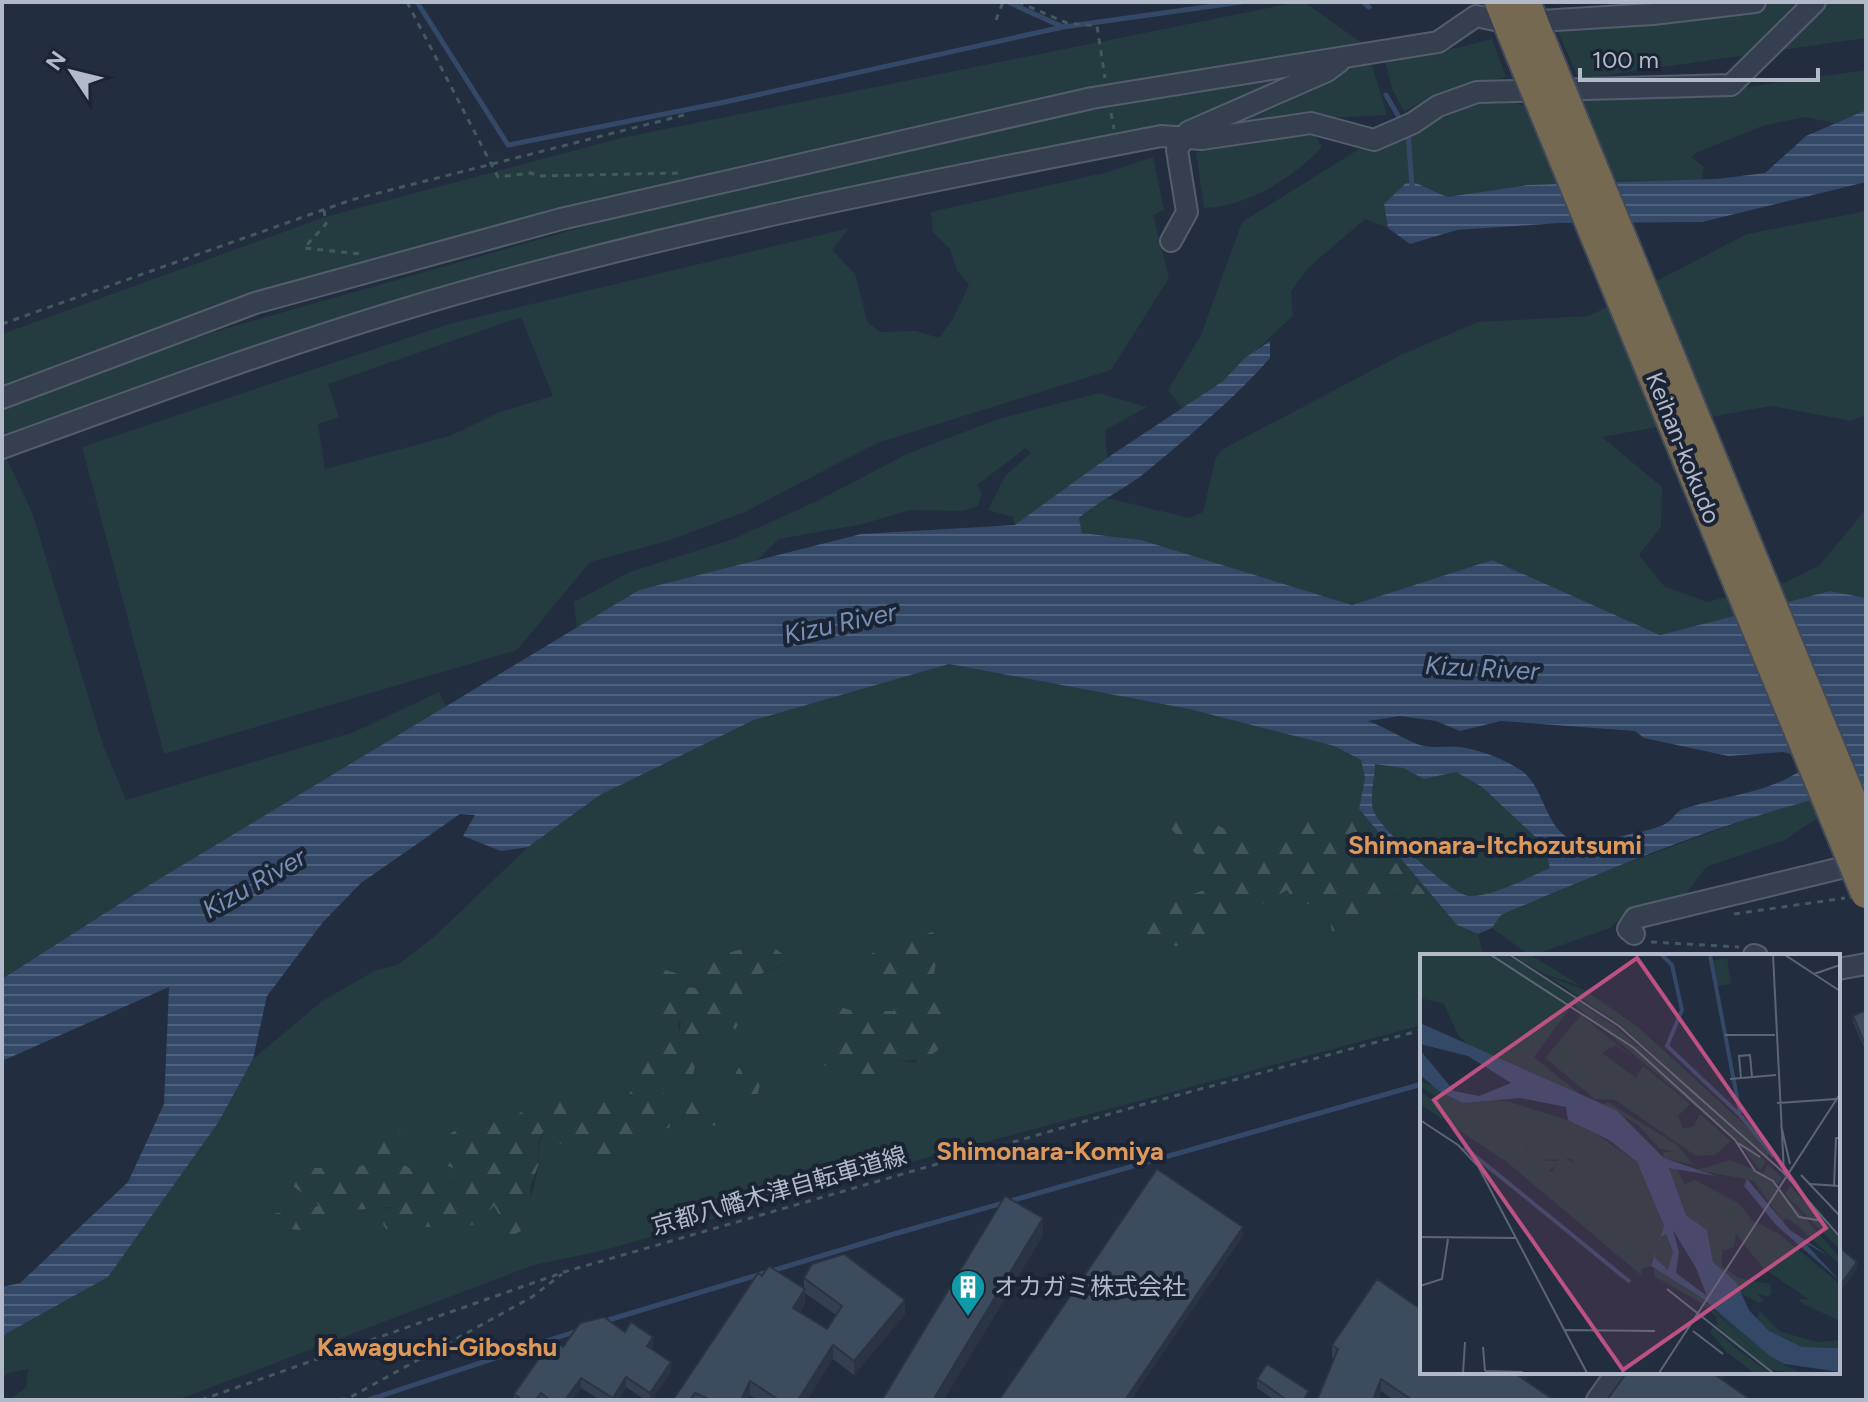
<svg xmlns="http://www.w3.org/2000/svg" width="1868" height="1402" font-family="Figtree,'Noto Sans JP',sans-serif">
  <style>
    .green { fill: #243c40; fill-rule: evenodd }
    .forest { fill: url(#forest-firs) }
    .water { fill: url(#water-rules); fill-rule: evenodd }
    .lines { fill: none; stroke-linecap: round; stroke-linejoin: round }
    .stream { stroke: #344868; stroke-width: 5 }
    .minor-casing { stroke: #545d6d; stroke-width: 24 }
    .highway-casing { stroke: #414a5a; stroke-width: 34 }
    .path { stroke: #42595d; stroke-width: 3; stroke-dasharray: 6 6; stroke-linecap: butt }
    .minor { stroke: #363f4f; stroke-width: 20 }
    .highway { stroke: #766952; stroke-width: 30 }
    .highway-bridge-casing { stroke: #414a5a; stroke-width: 34; stroke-linecap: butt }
    .highway-bridge { stroke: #766952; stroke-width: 30 }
    .wall { fill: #344052; fill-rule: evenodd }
    .shaded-wall { fill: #2b3442 }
    .building { fill: #3d4b5f; stroke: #2b3442; stroke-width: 2 }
    .labels { text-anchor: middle; stroke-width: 8; stroke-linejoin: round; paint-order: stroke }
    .street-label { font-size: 24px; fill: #b2baca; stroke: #1b2434 }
    .poi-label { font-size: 24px; fill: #b2baca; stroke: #1b2434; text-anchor: start }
    .water-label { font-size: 26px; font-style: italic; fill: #778fb4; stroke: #1b2434 }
    .neighbourhood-label { font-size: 26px; font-weight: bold; fill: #dd985a; stroke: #1b2434 }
    .inset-river { fill: none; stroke: #344868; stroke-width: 4 }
    .inset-road { fill: none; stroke: #5c6577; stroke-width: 2 }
    .view { fill: #bc5182; fill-opacity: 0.15; stroke: #bc5182; stroke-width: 4 }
    .inset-edge { fill: none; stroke: #b2baca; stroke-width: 4 }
  </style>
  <defs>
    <pattern id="forest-firs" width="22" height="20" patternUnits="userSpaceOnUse" patternTransform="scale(2)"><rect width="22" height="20" fill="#243c40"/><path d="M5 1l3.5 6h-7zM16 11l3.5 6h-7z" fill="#41565a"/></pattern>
    <pattern id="water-rules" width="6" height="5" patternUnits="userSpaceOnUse" patternTransform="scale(2)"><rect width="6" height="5" fill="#344868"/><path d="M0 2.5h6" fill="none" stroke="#4f607c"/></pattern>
  </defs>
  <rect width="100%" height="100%" fill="#222d3f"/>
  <path class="green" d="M1298 2H1304L1362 43 1094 88 728 170 248 296 2 390V334L325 217 621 138Z
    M1786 2H1866V38L1579 79 1557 30Z
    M1492 39 1506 77 1441 93 1404 111 1392 89 1385 61 1437 53Z
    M1371 62 1387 115 1182 125 1002 159 405 315 2 446V405L26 396 224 329 745 181 960 129Z
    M1866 70V110L1835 123 1805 117 1762 126 1696 153 1691 157 1704 167 1702 180 1527 185 1447 197 1416 183 1384 204 1388 228 1365 219 1309 267 1291 291 1293 316 1223 381 1182 408 1168 390 1201 335 1242 222 1390 130 1402 137 1417 133 1407 118 1470 98 1514 102 1526 107 1590 96 1719 91Z
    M1310 127 1322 147C1294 177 1246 208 1204 208L1196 152Z
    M1153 157 1164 210 1153 215 1169 278 1111 370 877 443 745 512 667 541 590 562 517 650 164 754 82 447 449 324 849 228 832 250 855 274 868 323 881 332 916 331 939 338 953 319 969 285 957 270 950 249 933 232 931 212 1108 172ZM521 317 553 396 500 412 450 436 325 469 318 424 339 417 328 384Z
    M1866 211V415L1851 421 1771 406 1602 437 1662 487 1661 527 1639 555 1664 586 1707 602 1786 582 1820 565 1866 509V598L1830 591 1660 635 1492 560 1352 605 1141 540 1082 533 1079 519 1103 497 1190 518 1203 512 1215 460 1221 450 1401 355 1478 322 1589 316 1747 234Z
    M1099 393 1147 407 1105 430 1107 458 1015 526 1013 517 988 510 1005 476 1031 453 1026 448 977 485 982 493 978 506 963 511 910 510 863 524 779 539 756 561 639 590 577 629 574 602 630 572 733 539 815 502 907 454 998 419Z
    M3 451 32 512 103 745 126 800 354 732 439 692 447 708 141 890 2 979Z
    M948 664 1189 709 1334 746 1361 760 1365 778 1359 809 1457 925 1478 934 1483 955 1422 956V1025L903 1164 605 1250 534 1265 177 1400H10L26 1387 28 1369 9 1373 2 1378V1336L108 1277 218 1123 253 1059 321 1002 374 971 399 964 435 936 528 847 600 795 754 720ZM1354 812 1360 853 1369 872 1397 864 1436 904 1433 907 1403 891 1332 932 1327 902 1287 890 1167 904 1219 884 1207 865 1161 819 1243 836 1270 854 1335 825ZM766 941 790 962 740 983 734 1029 727 1022 700 1040 692 1081 704 1099 723 1096 739 1067 763 1063 756 1105 715 1100 682 1122 691 1097 660 1069 641 1140 619 1142 597 1169 544 1132C538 1143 540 1152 538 1164 535 1191 526 1212 511 1235L494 1206C445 1206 389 1215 343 1201L280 1228 276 1213 308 1211 320 1205 287 1182 285 1168H349L399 1162 420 1174 462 1186 457 1170 461 1126 515 1116 554 1092 624 1101 635 1085 654 1039 679 1034 676 973 688 987 704 989 706 968 719 956ZM851 964 934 971 916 1063 893 1059 824 1065 839 1033 833 1005 854 1011H894L890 988Z
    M1375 763 1403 768 1424 779 1456 772 1482 787 1544 845 1550 868C1527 878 1495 897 1469 896 1452 896 1381 829 1374 812 1369 801 1375 777 1375 763Z
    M1866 787V811L1819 817 1785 840 1706 867 1686 894 1631 909 1610 928 1531 956 1492 928 1501 915 1594 875 1789 804Z"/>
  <path class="forest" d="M1354 811 1360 853 1369 871 1381 860 1398 864 1436 904 1434 907 1402 891 1332 932 1327 902 1298 905 1287 890 1190 946H1141L1138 921 1167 904 1219 884 1207 865 1160 818 1185 812 1243 836 1269 853 1284 814 1335 825Z
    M933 932 939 944 931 993 959 1013C943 1048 935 1066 893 1059L876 1076H851L824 1065 839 1033 833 1005 854 1011H894L890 988 850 964 900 940Z
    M766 941 791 961 740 983 748 1006 735 1030 727 1022 700 1040 692 1081 704 1099 723 1096 739 1067 764 1062 756 1105 716 1101 729 1112 721 1126 682 1123 691 1097 660 1070 670 1127 641 1140 619 1142V1160L597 1169 543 1132 539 1141 538 1166 530 1187 531 1204 523 1230 511 1236 494 1206 474 1225 386 1229 378 1216 393 1207 353 1210 343 1201 332 1233 280 1228 275 1213 308 1211 319 1205 287 1182 285 1168H349L370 1164 389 1127 405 1136 399 1162 420 1174 461 1186 457 1170 441 1163 435 1145 461 1126 515 1116 553 1092 624 1101 635 1085 625 1064 654 1039 679 1033 681 1022 662 1018 658 968 676 973 688 987 703 989 706 968 719 956Z"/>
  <path class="water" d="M1866 110V182L1702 222 1559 223 1457 230 1410 244 1388 228 1384 204 1406 183H1416L1447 197 1527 185 1717 179 1765 173 1806 136Z
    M1270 341V358C1233 400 1189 436 1146 472 1125 489 1100 500 1079 518L1082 533 1141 540 1352 605 1492 560 1660 635 1830 591 1866 598V787C1740 814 1620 864 1501 915L1492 928 1478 934 1457 925 1359 809 1365 778 1361 760 1334 746 1189 709 949 664 754 720 600 795 528 847 501 851 463 836 475 815 460 814 361 883 323 922 267 996 253 1059 218 1123 108 1277 2 1336V1287L20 1283 128 1182 164 1104 169 987 2 1061V979L141 890 639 590 861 534 1015 525 1107 458 1223 381 1245 358ZM1400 716 1436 721 1460 731 1501 721 1635 731 1644 738 1728 756 1783 752 1813 760C1778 794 1728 794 1683 809 1675 812 1673 820 1665 824 1654 831 1588 844 1576 841 1545 833 1546 789 1522 771 1504 759 1481 750 1460 747 1446 746 1430 749 1417 744 1400 737 1385 727 1368 721ZM1375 764 1403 768 1424 779 1456 772 1482 787 1544 845 1550 868C1529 877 1492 897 1469 896 1452 895 1381 829 1374 812 1369 801 1375 777 1375 764Z"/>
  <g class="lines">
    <path class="stream" d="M417 2 508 145 725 102 1063 27 1241 2
      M1008 2 1063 27
      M1363 2 1369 7
      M1386 95 1403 124
      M1408 132 1412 186
      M605 1321 894 1234 1422 1084
      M368 1400 580 1330"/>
    <g class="minor-casing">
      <path id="minor" d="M1171 241 1187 212 1177 150 1188 132 1327 71 1339 62
        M2 398 255 303 561 219 1092 98 1438 42 1476 16 1509 23 1653 14 1755 2
        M2 448C137 399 271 349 408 308 655 234 908 185 1161 136L1202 139 1311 123 1374 140 1413 123 1438 106 1477 92 1731 85 1815 2
        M1634 934 1628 929 1635 918 1866 862
        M1754 955 1757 956
        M1838 969 1866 964
        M1597 1400 1617 1372"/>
    </g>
    <g class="highway-casing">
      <path id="highway" d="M1500 2 1519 49
        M1525 2 1541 42"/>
    </g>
    <path class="path" d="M407 2 498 177 531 173 538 176 679 173
      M1018 2 1067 23 1097 26 1105 78
      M996 20 1003 2
      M1111 113 1114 129
      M324 210 326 224 304 248 361 254
      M2 324 351 200 684 115
      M1734 914 1845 898
      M1651 942 1739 947
      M201 1400 564 1272 1148 1103 1422 1030
      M316 1400 347 1399 532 1297 562 1274"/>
    <use href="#minor" class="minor"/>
    <use href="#highway" class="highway"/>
    <g class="highway-bridge-casing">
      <path id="highway-bridge" d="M1541 42 1866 837
        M1519 49 1866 893"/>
    </g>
    <use href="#highway-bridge" class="highway-bridge"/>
  </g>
  <path class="wall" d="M1866 1010V1047H1864L1853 1022V1016Z
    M762 1276 804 1288V1278L905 1314 854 1375 833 1359 807 1400H757L750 1395 748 1400H673ZM805 1293 836 1315 827 1329 800 1312 805 1303Z
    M625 1332 653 1347 651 1349 671 1372 652 1400H645L626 1387 618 1400H600L581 1388 572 1400H514V1394L563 1347Z
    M1332 1345 1422 1372H1531L1525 1380 1554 1400H1394L1381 1391 1378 1400H1317L1334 1359 1332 1358Z
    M1257 1379 1309 1400H1275L1257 1388Z"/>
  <path class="shaded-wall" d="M1043 1218V1236L944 1400H933Z
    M1243 1227V1236L1131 1400H1125Z
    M1857 1262V1269L1838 1295V1288Z
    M805 1289V1303L793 1322V1308Z
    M905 1300V1314L854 1375V1361Z
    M653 1337V1347L647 1356V1346Z
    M833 1345V1359L807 1400H798Z
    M671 1362V1372L652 1400H650V1393Z
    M1522 1372H1531L1519 1389V1376Z
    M1721 1372H1728L1717 1386V1376Z
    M626 1377V1387L618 1400H613V1398Z
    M581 1378V1388L572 1400H565Z
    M1381 1379V1391L1378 1400H1373Z
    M750 1381V1395L748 1400H741Z"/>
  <path class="building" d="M1866 1010V1041L1864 1042 1853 1016Z
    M1157 1169 1243 1227 1125 1400H999Z
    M1005 1196 1043 1218 933 1400H882Z
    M1838 1246 1857 1262 1838 1288Z
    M844 1254 905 1300 854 1361 833 1345 798 1400H779L750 1381 741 1400H711L695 1393 690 1400H673L758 1273 762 1276 769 1266 805 1289 793 1308 827 1329 842 1306 804 1278 812 1264Z
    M1377 1279 1422 1310V1372H1522L1519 1376 1554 1400H1412L1381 1379 1373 1400H1317L1338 1349 1332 1345Z
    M604 1317 625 1332 631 1322 653 1337 647 1346 671 1362 650 1393 626 1377 613 1398 581 1378 565 1400H550L541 1393 536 1400H522L514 1394 552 1340 563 1347 580 1323Z
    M1267 1364 1309 1391 1303 1400H1287L1257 1379Z
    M1627 1372H1721L1717 1376 1751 1400H1607Z"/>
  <defs>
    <g id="building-pin" transform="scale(1.8)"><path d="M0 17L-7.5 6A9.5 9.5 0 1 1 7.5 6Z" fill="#0f9aa8" stroke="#1b2434"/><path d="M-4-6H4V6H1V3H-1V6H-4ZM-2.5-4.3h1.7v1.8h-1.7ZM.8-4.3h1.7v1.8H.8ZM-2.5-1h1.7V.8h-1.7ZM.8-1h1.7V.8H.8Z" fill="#fff"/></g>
  </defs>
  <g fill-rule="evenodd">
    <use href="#building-pin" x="968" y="1287"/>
  </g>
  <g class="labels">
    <g class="street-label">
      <text transform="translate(1683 448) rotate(68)" y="8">Keihan-kokudo</text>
      <text transform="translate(779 1191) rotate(-16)" y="8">京都八幡木津自転車道線</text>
    </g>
    <g class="poi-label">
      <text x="994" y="1295">オカガミ株式会社</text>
    </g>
    <g class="water-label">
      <text transform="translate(840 623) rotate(-12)" y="9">Kizu River</text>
      <text transform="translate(1482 668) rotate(3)" y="9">Kizu River</text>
      <text transform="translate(254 883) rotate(-30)" y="9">Kizu River</text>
    </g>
    <g class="neighbourhood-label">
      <text x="1495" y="854">Shimonara-Itchozutsumi</text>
      <text x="1050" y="1160">Shimonara-Komiya</text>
      <text x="437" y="1356">Kawaguchi-Giboshu</text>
    </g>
  </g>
  <g transform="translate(1420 954)">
    <rect width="420" height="420" fill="#222d3f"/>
    <path d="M0 1H86L99 8 192 70 295 156 346 208 340 216 318 188 153 50 114 103 160 140 52 94 38 81 24 50 0 44ZM92 1H111L161 32 124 20ZM307 4 311 30 297 32 292 7ZM130 23 165 36 218 73 348 192V205L199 70ZM161 61 270 150 258 162 263 174 273 173 280 160 311 187 295 201 276 202 195 146 175 145 125 104ZM195 91 223 111 216 124 182 99ZM0 121 10 124 19 132 20 137 90 148 163 171 217 208 244 272 231 312 222 315 221 321 88 209 0 150V137L14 147 19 144 1 133 0 127 18 133ZM77 164 92 191 101 185 121 206 152 205 157 215 137 210 130 222 129 208 115 209 108 197 90 203 93 197 78 175 68 169 75 172ZM188 148 257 191 274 211 244 204 243 198H256L240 195 218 171 184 151ZM310 206 343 219 348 210 362 224 358 230 347 221 420 304V311L377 271 366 264 363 268 334 227 277 216ZM249 214H257L264 230 275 226 320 250 332 266 359 280 420 330V367L383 350 379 345 390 346 343 314 316 280 314 293 302 297V312L319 324 350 330 352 338 349 343 336 339 344 347 339 349 322 340 293 308 287 276 266 261ZM370 232 420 285V296L365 240ZM246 280 253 298 248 316 235 303 239 284ZM234 314 282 344 336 399 382 419 349 416 297 373 296 363 283 350 234 322ZM339 356 359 377 397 388 420 386V394L382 393 349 377 337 364ZM293 373 314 393 350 419H334L308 399 325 419 290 378Z" fill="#243c40" fill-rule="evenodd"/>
    <path d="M77 163 86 175 93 174 92 190 95 183 101 185 121 206 137 207 143 197 145 205 158 210V216L137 211 129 217 141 222 134 225 124 216 129 209 122 215 112 211 108 197 90 203 92 198 68 169 75 172ZM164 225 176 233 161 246 146 231 156 226 161 235ZM216 254 222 273 229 272 237 282 230 289 231 303 217 291 218 280 196 265 212 269ZM292 353 365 410 363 413 336 399Z" fill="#243c40"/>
    <path d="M0 69 196 156 244 204 296 222 249 214 266 261 287 276 293 308 316 328 329 356 349 377 382 393 420 394V418L365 410 350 402 282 344 231 312 244 272 217 208 189 186 148 166 146 153 100 144 43 149 19 137 0 121V96L34 137 59 142 91 129 48 102 0 90ZM253 276 276 314 287 342 256 319 259 298ZM246 280 253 298 248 316 235 303 239 284ZM327 225 370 276 409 302 385 289 420 327 357 272 324 232Z" fill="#344868" fill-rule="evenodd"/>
    <path class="inset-river" d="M242 1 252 11 262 56 247 92 320 161 354 203M290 1 320 159M44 193 210 328"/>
    <path class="inset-road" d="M71 1 214 94 315 186 335 217 353 227 379 263 403 267M90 1 199 72 364 219M353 1 364 219 420 283M365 1 420 37M394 20 420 11M305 81H355M321 124 319 102 330 101 332 123M310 125 356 121M357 149 416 145M0 166 38 191 58 212 167 419M361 171 370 210M318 189 340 203M381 221 420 262M390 230 420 232M414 232 416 184H420M0 283 95 284M0 332 22 325 28 285M247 335 353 419M145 376 235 377M273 377 303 400M63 393 65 417M65 417 103 418M43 419 45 388M239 419 420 140"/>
    <path class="view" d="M217 4 406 274 203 416 14 146Z"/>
    <rect width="420" height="420" class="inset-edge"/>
  </g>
  <rect width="1868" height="1402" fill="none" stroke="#b2baca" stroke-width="8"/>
  <g transform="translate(72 72) rotate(305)" stroke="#1b2434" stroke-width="6" paint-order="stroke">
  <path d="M0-6L14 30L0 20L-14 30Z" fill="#b2baca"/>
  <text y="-12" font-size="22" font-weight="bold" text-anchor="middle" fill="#b2baca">N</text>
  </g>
  <path d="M1580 68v12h238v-12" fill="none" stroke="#b2baca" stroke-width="4"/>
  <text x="1592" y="68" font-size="24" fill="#b2baca" stroke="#1b2434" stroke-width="6" paint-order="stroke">100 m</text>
</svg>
